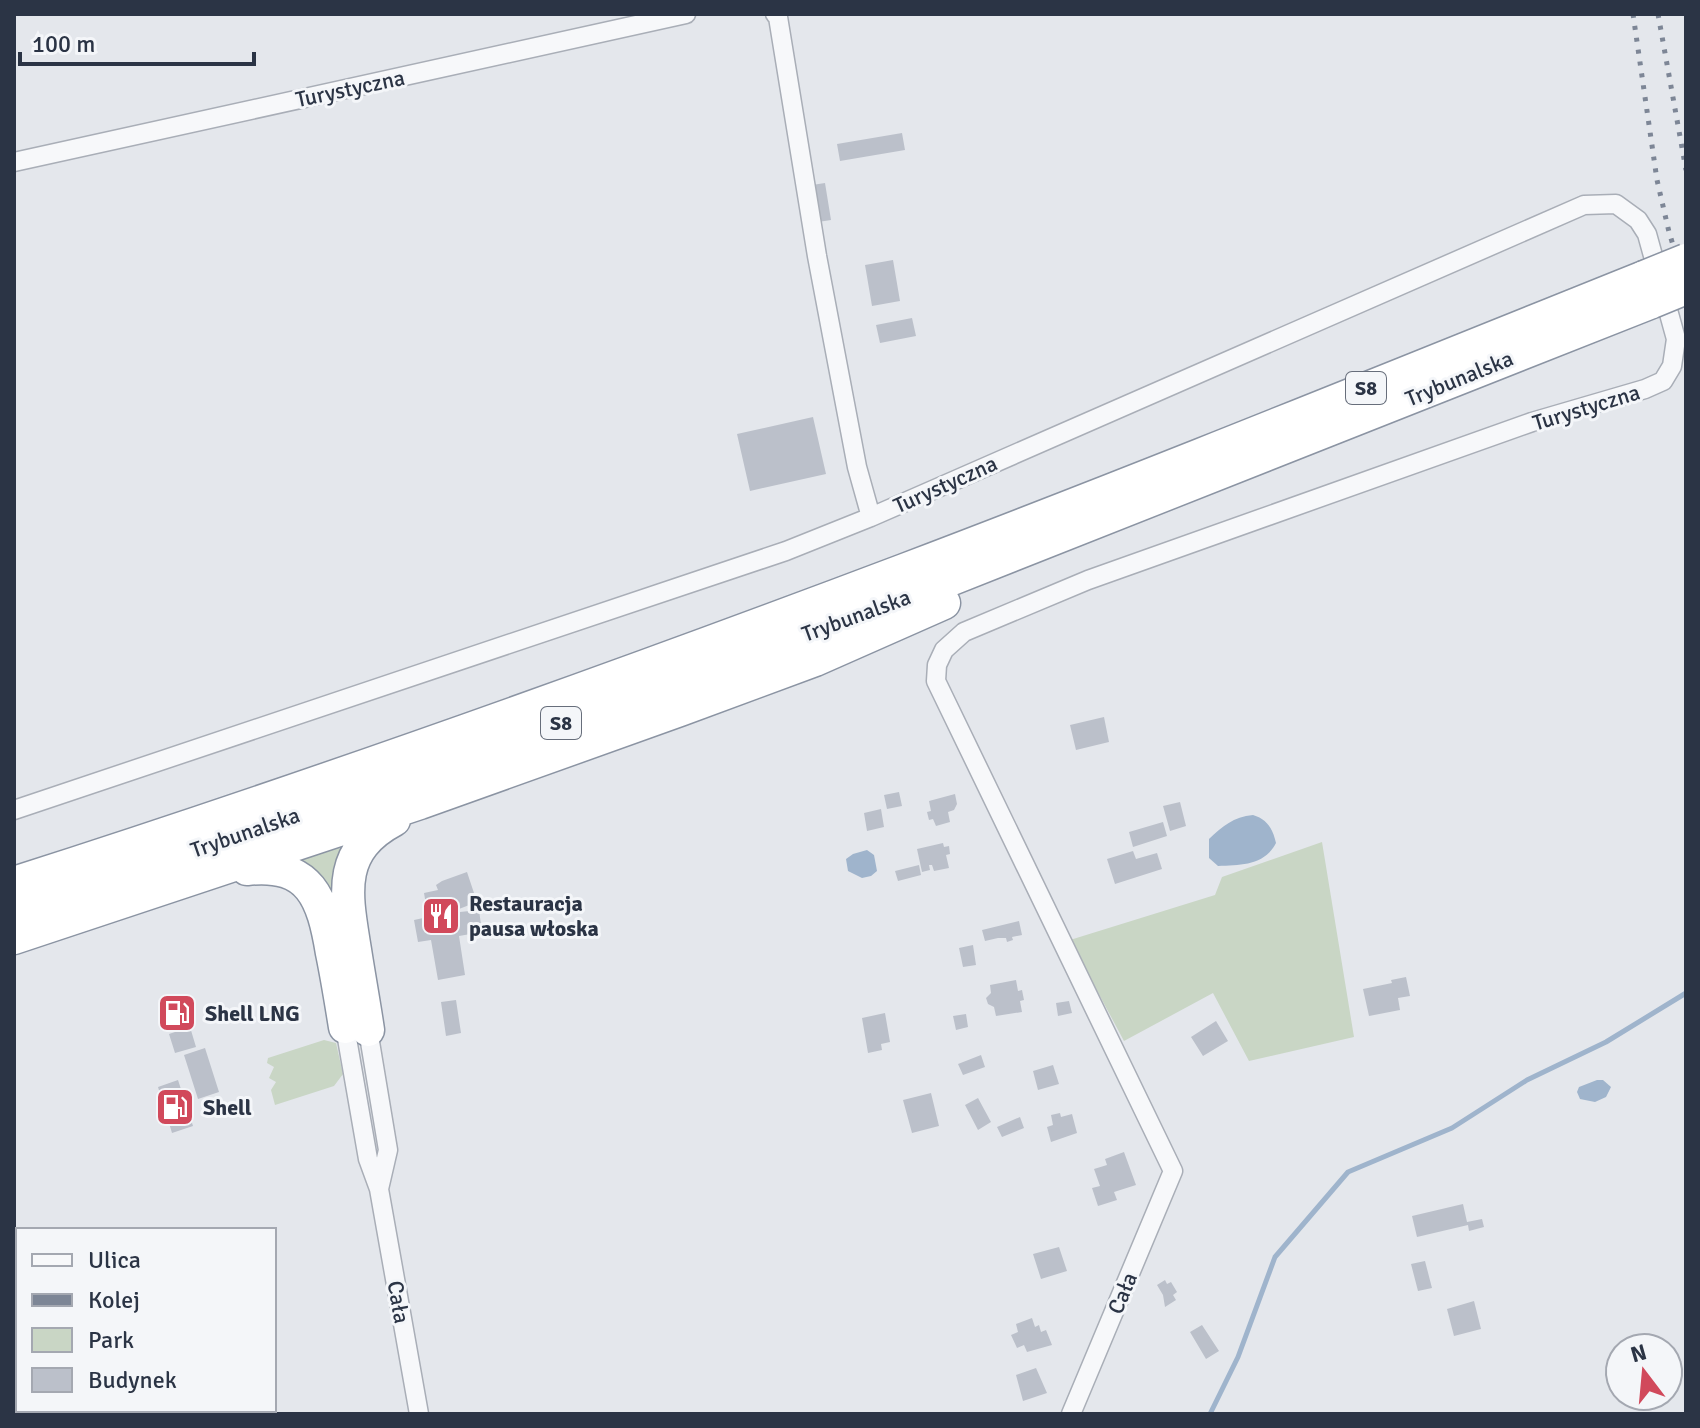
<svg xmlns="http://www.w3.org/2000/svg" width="1700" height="1428" font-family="Signika,sans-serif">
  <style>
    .green { fill: #c9d6c5 }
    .water { fill: #9fb4cc }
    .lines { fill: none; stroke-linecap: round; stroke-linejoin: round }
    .stream { stroke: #9fb4cc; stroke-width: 5 }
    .building { fill: #bbc0ca }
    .minor-casing { stroke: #a9aeb7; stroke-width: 21 }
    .motorway-casing { stroke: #8b94a3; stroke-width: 35 }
    .minor { stroke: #f7f8fa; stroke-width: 18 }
    .motorway { stroke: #fff; stroke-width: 32 }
    .rail { stroke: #7d8696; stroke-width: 5; stroke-dasharray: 4 8; stroke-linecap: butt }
    .motorway-bridge-casing { stroke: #8b94a3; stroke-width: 35; stroke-linecap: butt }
    .motorway-bridge { stroke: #fff; stroke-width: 32 }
    .labels { text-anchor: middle; stroke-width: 6; stroke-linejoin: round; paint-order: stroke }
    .shield { fill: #f4f6f9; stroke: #676e7b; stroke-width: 2 }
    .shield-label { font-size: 20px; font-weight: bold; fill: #2b3445 }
    .street-label { font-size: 22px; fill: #2b3445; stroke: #f4f6f9 }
    .poi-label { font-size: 22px; font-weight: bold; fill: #2b3445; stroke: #f4f6f9; text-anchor: start }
  </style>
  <rect width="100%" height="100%" fill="#e4e7ec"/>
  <path class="green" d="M354 836 336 900 287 858Z
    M1322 842 1354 1037 1249 1061 1213 993 1124 1041 1070 940 1215 895 1222 877Z
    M324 1040 336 1043 343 1074 334 1086 275 1105 271 1090 276 1082 269 1078 274 1067 267 1063 268 1058Z"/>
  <path class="water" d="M1253 815C1267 819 1273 829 1276 843 1264 866 1241 865 1218 866L1209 858V839C1223 826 1233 817 1253 815Z
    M867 850 874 855 877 871 871 876 862 878 848 871 846 859 853 854Z
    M1597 1080H1603L1611 1087 1606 1097 1595 1102 1580 1099 1577 1092 1579 1087Z"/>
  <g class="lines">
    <path class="stream" d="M1210 1414 1238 1357 1275 1257 1348 1172 1452 1128 1527 1080 1606 1042 1686 993"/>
  </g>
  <path class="building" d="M902 133 905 150 840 161 837 144Z
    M825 183 831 220 818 222 812 185Z
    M893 260 900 301 872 306 865 265Z
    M912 318 916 336 880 343 876 325Z
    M813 417 826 474 750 491 737 434Z
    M1104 717 1109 742 1076 750 1070 725Z
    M899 792 902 806 887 809 884 795Z
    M955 794 957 804 954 810 948 812 950 822 936 826 933 819 929 820 927 812 931 811 929 801Z
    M1180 802 1186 826 1170 831 1163 806Z
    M881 809 884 827 867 831 864 813Z
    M1163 822 1167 836 1133 847 1129 832Z
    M943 843 944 847 949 846 950 854 946 855 949 868 934 871 932 865H929L930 870 922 872 917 849Z
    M1133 851 1136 859 1157 853 1162 869 1115 884 1107 859Z
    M919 865 921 875 898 881 895 871Z
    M467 872 477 902 459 909 460 912 479 910 482 932 459 936 465 975 438 980 431 940 418 942 414 920 428 917 424 893 438 890 436 885 442 881Z
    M1019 921 1022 935 1012 937 1013 940 1007 942 1006 938H998L985 941 982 930Z
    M973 945 976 965 963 967 959 948Z
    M1406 977 1410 996 1398 998 1400 1010 1369 1016 1363 989 1392 983 1391 980Z
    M1016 980 1018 991 1022 990 1024 1000 1020 1001 1022 1012 996 1016 994 1007 988 1004 986 998 991 993 990 985Z
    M182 996 189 1022 173 1027 165 1001Z
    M456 1000 461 1033 446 1036 441 1002Z
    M1069 1001 1072 1013 1058 1016 1056 1003Z
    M885 1013 890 1042 881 1044 882 1050 868 1053 862 1018Z
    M966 1014 968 1027 956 1030 953 1016Z
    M1216 1021 1228 1041 1203 1056 1191 1037Z
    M190 1027 196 1047 175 1053 169 1034Z
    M205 1048 219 1092 198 1099 184 1055Z
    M981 1055 985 1067 963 1075 958 1064Z
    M1053 1065 1059 1084 1038 1090 1033 1071Z
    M178 1080 193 1126 172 1133 158 1087Z
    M931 1093 939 1126 912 1133 903 1100Z
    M978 1098 991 1122 978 1130 965 1105Z
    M1060 1113 1061 1117 1072 1114 1077 1133 1051 1142 1047 1127 1053 1125 1051 1115Z
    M1020 1117 1024 1128 1002 1137 997 1127Z
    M1124 1152 1136 1185 1114 1192 1117 1200 1098 1206 1092 1188 1100 1186 1094 1169 1107 1165 1105 1159Z
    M1463 1204 1467 1222 1482 1219 1484 1227 1469 1231 1468 1225 1417 1237 1412 1216Z
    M1059 1247 1067 1271 1041 1279 1033 1254Z
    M1425 1261 1432 1288 1418 1291 1411 1264Z
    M1165 1280 1167 1284 1171 1282 1177 1292 1173 1295 1176 1300 1165 1307 1163 1295 1157 1285Z
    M1474 1301 1481 1329 1454 1336 1447 1309Z
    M1032 1318 1035 1327 1039 1325 1041 1332 1046 1330 1052 1345 1027 1352 1024 1345 1017 1348 1011 1335 1018 1332 1016 1324Z
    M1202 1325 1219 1351 1206 1359 1190 1332Z
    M1036 1368 1047 1393 1023 1401 1016 1375Z"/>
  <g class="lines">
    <g class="minor-casing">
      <path id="minor" d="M775 14 778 17 817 256 857 467 871 517
        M14 162 686 14
        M14 810 786 551 871 517 1584 205 1616 204 1638 220 1647 234 1676 339 1672 366 1663 381 1645 389 1532 422 1088 580 964 632 944 650 937 665 936 681 1173 1171 1071 1414
        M345 1027 368 1159 379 1189 419 1414
        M368 1030 388 1150 379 1189"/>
    </g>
    <g class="motorway-casing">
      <path id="motorway" d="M247 869C311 862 323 899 332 953 337 977 341 1002 345 1027
        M14 883C314 787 610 681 904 570 1152 476 1397 376 1644 277
        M14 911 534 733 919 592 1652 302
        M14 938 420 803 680 710 815 660 944 603
        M368 1030C364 1003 359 976 355 950 346 894 336 851 394 820"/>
    </g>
    <use href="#minor" class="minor"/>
    <use href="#motorway" class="motorway"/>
    <path class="rail" d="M1633 14 1657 180 1669 232 1686 287
      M1658 14 1686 170"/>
    <g class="motorway-bridge-casing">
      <path id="motorway-bridge" d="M1644 277 1686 260
        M1652 302 1686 288"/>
    </g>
    <use href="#motorway-bridge" class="motorway-bridge"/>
  </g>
  <defs>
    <g id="restaurant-square" transform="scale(2)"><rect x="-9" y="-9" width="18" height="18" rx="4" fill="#d1495b" stroke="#f4f6f9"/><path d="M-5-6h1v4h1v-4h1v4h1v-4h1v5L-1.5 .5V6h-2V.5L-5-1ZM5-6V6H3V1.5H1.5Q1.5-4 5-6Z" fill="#fff"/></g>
    <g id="fuel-square" transform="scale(2)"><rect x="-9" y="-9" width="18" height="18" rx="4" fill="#d1495b" stroke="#f4f6f9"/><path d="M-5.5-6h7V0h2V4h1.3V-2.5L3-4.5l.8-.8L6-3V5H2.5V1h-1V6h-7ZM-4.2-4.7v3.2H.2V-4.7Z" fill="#fff"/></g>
  </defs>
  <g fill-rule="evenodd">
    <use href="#restaurant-square" x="441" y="916"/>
    <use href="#fuel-square" x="177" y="1013"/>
    <use href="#fuel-square" x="175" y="1107"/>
  </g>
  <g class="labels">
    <g class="shield">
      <rect x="1346" y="372" width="40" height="32" rx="6"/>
      <rect x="541" y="707" width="40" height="32" rx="6"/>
    </g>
    <g class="shield-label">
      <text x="1366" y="395">S8</text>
      <text x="561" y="730">S8</text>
    </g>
    <g class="street-label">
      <text transform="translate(350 88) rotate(-12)" y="8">Turystyczna</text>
      <text transform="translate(1459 378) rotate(-22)" y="8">Trybunalska</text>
      <text transform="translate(1586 407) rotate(-17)" y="8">Turystyczna</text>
      <text transform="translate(945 484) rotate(-24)" y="8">Turystyczna</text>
      <text transform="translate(856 615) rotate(-20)" y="8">Trybunalska</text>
      <text transform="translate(245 832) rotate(-19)" y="8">Trybunalska</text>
      <text transform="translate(1122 1293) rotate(-67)" y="8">Cała</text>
      <text transform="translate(399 1302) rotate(80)" y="8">Cała</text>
    </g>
    <g class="poi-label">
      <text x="469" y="911">Restauracja<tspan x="469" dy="25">pausa włoska</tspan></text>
      <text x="205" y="1021">Shell LNG</text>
      <text x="203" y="1115">Shell</text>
    </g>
  </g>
  <rect width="1700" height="1428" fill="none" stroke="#2b3445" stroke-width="32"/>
  <rect x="16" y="1228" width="260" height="184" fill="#f4f6f9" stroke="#a4a8b1" stroke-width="2"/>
  <rect x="32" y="1254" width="40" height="12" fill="#f7f8fa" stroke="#a4a8b1" stroke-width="2"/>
  <text x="88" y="1268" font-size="24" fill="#2b3445">Ulica</text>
  <rect x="32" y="1294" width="40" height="12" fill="#7d8696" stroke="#a4a8b1" stroke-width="2"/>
  <text x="88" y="1308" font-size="24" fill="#2b3445">Kolej</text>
  <rect x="32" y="1328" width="40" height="24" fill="#c9d6c5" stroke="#a4a8b1" stroke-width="2"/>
  <text x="88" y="1348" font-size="24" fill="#2b3445">Park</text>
  <rect x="32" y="1368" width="40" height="24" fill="#bbc0ca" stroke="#a4a8b1" stroke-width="2"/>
  <text x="88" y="1388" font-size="24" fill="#2b3445">Budynek</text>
  <g transform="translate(1644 1372) rotate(344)"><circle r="38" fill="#f4f6f9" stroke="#a4a8b1" stroke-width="2"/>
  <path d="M0-6L14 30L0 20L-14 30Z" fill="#d1495b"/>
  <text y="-12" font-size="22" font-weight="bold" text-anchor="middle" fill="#2b3445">N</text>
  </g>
  <path d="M20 52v12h234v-12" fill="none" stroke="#2b3445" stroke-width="4"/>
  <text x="32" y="52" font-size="24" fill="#2b3445" stroke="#f4f6f9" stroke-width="6" paint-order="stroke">100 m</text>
</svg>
